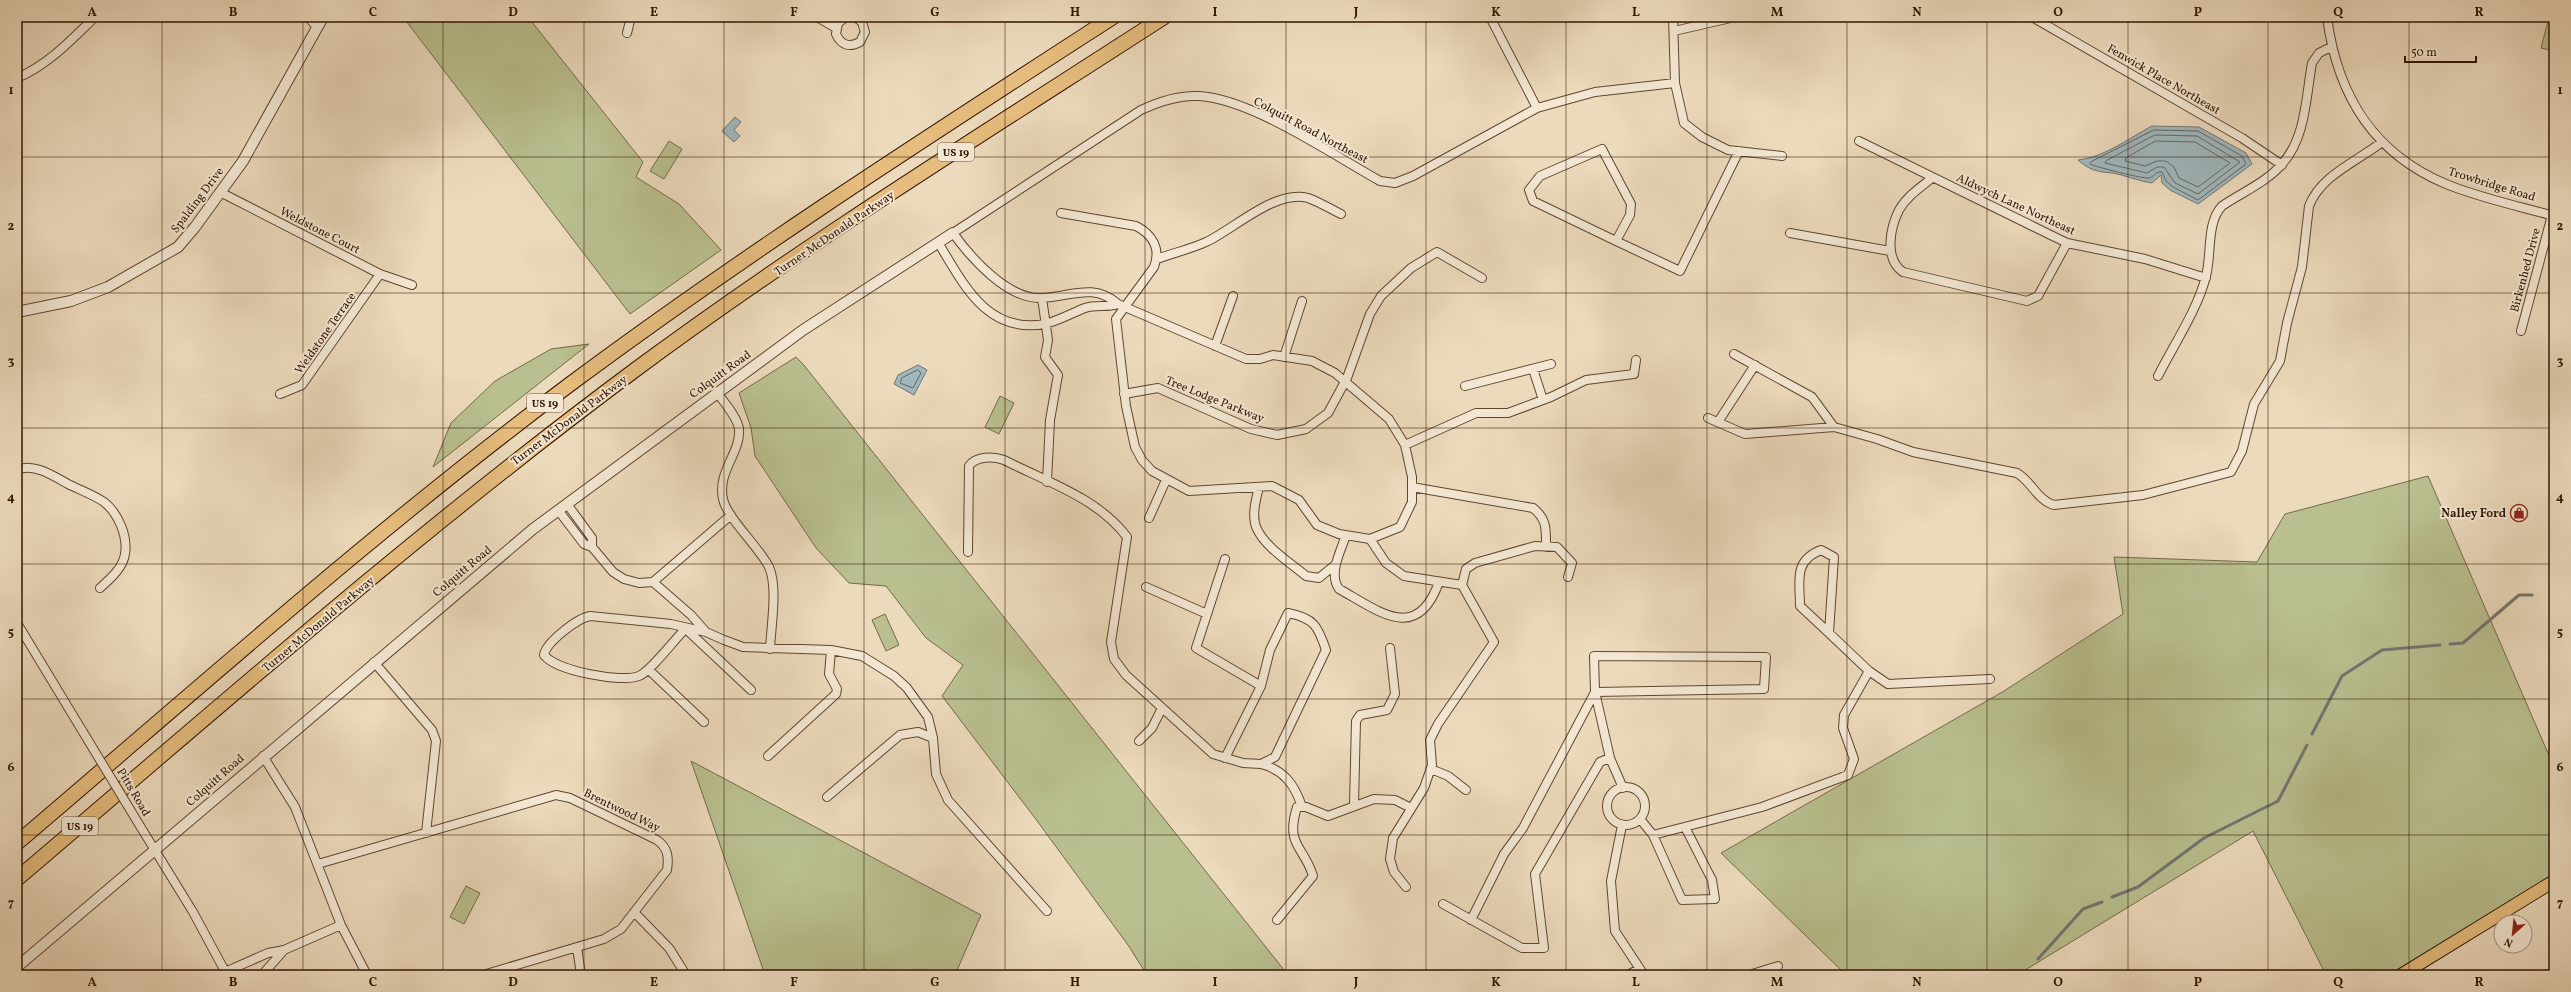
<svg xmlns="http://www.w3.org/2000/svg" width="2571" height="992" font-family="Vollkorn,serif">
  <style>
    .green { fill: #b9bf8f; stroke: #756a48 }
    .water { fill: #9fb7bd; stroke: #737671 }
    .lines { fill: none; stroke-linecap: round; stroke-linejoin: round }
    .shore { stroke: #68665e; stroke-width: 1 }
    .stream { stroke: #737671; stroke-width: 3 }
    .minor-casing { stroke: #60462f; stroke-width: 10 }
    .tertiary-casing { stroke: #60462f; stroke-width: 12 }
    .primary-casing { stroke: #311500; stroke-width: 14 }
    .motorway-casing { stroke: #311500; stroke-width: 16 }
    .minor { stroke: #f3e7d3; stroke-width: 8 }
    .tertiary { stroke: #f3e7d3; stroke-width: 10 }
    .primary { stroke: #e6bd7e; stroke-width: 12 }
    .motorway { stroke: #e6bd7e; stroke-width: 14 }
    .minor-bridge-casing { stroke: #60462f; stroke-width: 10; stroke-linecap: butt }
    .minor-bridge { stroke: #f3e7d3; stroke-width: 8 }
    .grid { fill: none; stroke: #311500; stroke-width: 1; stroke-opacity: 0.55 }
    .labels { text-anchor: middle; stroke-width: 4; stroke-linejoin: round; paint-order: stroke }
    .shield { fill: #f3e7d3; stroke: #6b543f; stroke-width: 1 }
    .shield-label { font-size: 11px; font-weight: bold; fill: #311500 }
    .street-label { font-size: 12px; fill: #311500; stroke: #f3e7d3 }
    .poi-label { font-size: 12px; font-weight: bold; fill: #311500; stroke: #f3e7d3; text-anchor: end }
    .neatline { fill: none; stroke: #311500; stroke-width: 1.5 }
    .grid-label { font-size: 13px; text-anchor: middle; font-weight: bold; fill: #311500 }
  </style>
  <rect width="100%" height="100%" fill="#ecdabc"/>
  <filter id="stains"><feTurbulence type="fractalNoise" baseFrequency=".005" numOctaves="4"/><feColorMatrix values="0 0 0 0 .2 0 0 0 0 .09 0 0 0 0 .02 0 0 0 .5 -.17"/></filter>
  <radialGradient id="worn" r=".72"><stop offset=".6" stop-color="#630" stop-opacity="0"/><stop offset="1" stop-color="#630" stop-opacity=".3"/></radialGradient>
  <path class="green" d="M403 17H528L643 162 636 177 679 204 721 250 630 314Z
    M2549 17H2554V51L2541 48Z
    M669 141 682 149 664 179 650 171Z
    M589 344 433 467 451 423 495 381 551 349Z
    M796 357 803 364 1288 975H1147L1128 945 1035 818 942 696 963 665 926 638 886 586 849 583 816 548 755 456 751 428 739 393Z
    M1000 396 1014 403 999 434 985 427Z
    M2428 476 2554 767V888L2427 954 2395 975H2326L2253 831 2017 975H1846L1721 853 2004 691 2123 614 2114 557 2257 562 2285 514Z
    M885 614 899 645 886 651 872 620Z
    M691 761 981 915 955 975H765Z
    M466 886 480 893 464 924 450 917Z"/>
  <path class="water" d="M735 117 741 122 734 130 740 136 734 142 722 131Z
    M2152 126 2199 127 2246 153 2252 164 2198 204 2170 190 2162 183 2161 175 2152 183C2138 181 2125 175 2112 173 2098 172 2089 170 2078 160 2105 157 2129 138 2152 126Z
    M918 365 927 370 914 395 894 384 898 375Z"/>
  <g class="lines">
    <path class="shore" d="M2154 130 2198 131 2242 156 2246 164 2198 200 2173 187 2166 181 2162 172C2156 171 2154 177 2149 178 2143 179 2096 167 2090 164L2091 162Z
      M2155 135 2197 136 2240 162 2198 194 2175 183 2164 167H2157L2147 173 2105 163 2106 161Z
      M2156 141 2195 142 2230 163 2198 187 2179 178 2174 167 2166 161H2157L2145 166 2125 161 2126 158Z
      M918 370 921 373 913 388 900 383 902 378Z"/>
    <path class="stream" d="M2450 644 2463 643 2519 595H2532
      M2312 734 2342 676 2382 650 2440 645
      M2112 897 2138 887 2204 838 2278 801 2307 745
      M2038 959 2083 909 2102 902"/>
    <g class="minor-casing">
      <path id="minor" d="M308 17 317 27
        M817 17 836 28
        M846 17 838 23 836 34C841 45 849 48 860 42L865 32 862 22 855 17
        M1490 17 1537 108
        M1673 17 1675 83 1684 123 1702 137 1728 150 1782 156
        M2032 17 2242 138 2282 165
        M2327 17C2337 94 2372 153 2446 184 2480 198 2518 206 2554 216
        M1674 31 1735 17
        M627 33 631 17
        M17 78C48 65 71 40 95 17
        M1859 141 2067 243 2145 259 2206 278
        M1602 149 1631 204 1630 215 1616 241 1533 201 1529 190 1540 176Z
        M1932 178C1921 187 1907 196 1899 210 1890 228 1884 259 1903 272L2027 301 2038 296 2067 243
        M220 192 380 274 412 285
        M1061 213 1136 226C1153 235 1161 249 1154 267L1116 319 1126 406 1135 447 1142 460 1152 471 1189 491 1272 486 1299 500 1317 525 1339 534 1370 539 1386 563 1404 576 1462 585 1494 642 1438 724 1430 740 1432 765 1424 788 1393 838 1390 859 1394 872 1406 887
        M1790 233 1890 251
        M1616 241 1680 271 1739 151
        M939 244C964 285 987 334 1045 324 1058 321 1072 313 1085 308 1096 304 1107 308 1118 304
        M1157 259C1173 253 1191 249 1206 242 1234 229 1276 189 1308 198 1319 202 1331 209 1341 214
        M1042 298 1048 340 1045 357 1058 375 1050 420 1047 482
        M2521 331 2552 215
        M1215 346 1233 296
        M1734 354 1812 397 1834 427
        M1284 357 1302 301
        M1533 369 1543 400
        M2158 376C2173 346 2198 309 2206 276 2212 254 2206 223 2222 206 2241 193 2267 182 2282 164 2306 138 2306 96 2312 63L2319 53 2331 47
        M1465 386 1551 364
        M717 392C724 403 737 416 739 429 741 453 717 471 723 499 727 518 759 547 769 567 778 587 771 626 770 649
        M280 394 302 385 380 274
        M1124 394 1158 388 1251 429 1277 435 1306 429 1328 413 1347 378 1370 314 1381 296 1411 268 1437 252 1482 278
        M1708 418 1745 434 1834 427 1877 439 1913 452 2017 473C2032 482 2038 501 2054 505L2143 495 2231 472 2242 451 2254 404 2280 361 2287 323 2302 267 2309 206C2321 175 2358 161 2382 142
        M1718 422 1755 365
        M1405 445 1476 413H1508L1551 397 1586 380 1634 374 1636 360
        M17 470C33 462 55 477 68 484 80 490 94 495 104 502 118 513 128 536 125 554 123 568 110 579 100 588
        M1259 487C1256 499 1251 517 1257 529 1266 548 1291 563 1306 576L1319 578 1336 564
        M1412 487 1533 508C1547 519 1546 529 1546 547
        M567 504 592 538V547
        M558 510 584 544 592 547 613 572 624 579 639 583 653 582 731 515
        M1149 518 1166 480
        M1346 535C1341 551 1328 573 1339 589 1379 611 1417 644 1439 582
        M1370 539 1400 527 1412 502V477L1405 445 1389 419 1335 373 1312 361 1273 355 1260 359H1246L1118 304C1093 282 1070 297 1042 298 1008 300 971 258 953 233L1141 110C1160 101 1178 95 1199 96 1252 99 1333 155 1380 181L1395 183 1413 176 1537 108 1595 92 1675 83
        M1821 550 1834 557 1829 633 1800 606C1800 581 1793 561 1821 550Z
        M968 552 969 466C976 456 993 456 1004 460 1045 481 1098 498 1127 537L1111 642 1114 659 1126 675 1213 754 1243 763 1261 764 1275 757 1326 650C1318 626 1314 618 1288 613L1270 650 1261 686 1196 648 1225 559
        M653 582 691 615 706 632 724 640 743 647 831 650 862 656 894 676 907 688 928 717 933 738 936 774 948 800 1047 911
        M1462 585 1466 569 1475 563 1535 546 1557 547 1572 563 1568 577
        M1146 587 1207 614
        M17 623 83 732
        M686 628C675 639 651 671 639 676 622 683 556 671 544 655 546 642 578 618 590 616L671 624 706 632
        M686 629 751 690
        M1829 633 1869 671 1888 684 1990 679
        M1594 656 1766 657 1764 689 1595 692Z
        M374 662 432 730 436 741 426 833
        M649 670 704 722
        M1595 692 1610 758 1623 788
        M1139 741 1152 728 1162 708
        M263 756 295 807 341 925 367 975
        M768 756 836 694 837 689 829 674 831 650
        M1225 758 1261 686
        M1261 764C1284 770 1295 785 1302 807
        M1431 769 1448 776 1466 790
        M1607 806a19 19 0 1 1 38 0a19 19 0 1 1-38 0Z
        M827 797 900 735 918 732 933 738
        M1354 804 1356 721 1360 715 1387 710 1395 694 1390 648
        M1640 819 1653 835 1762 807 1848 775 1854 759 1843 728 1844 715 1869 671
        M1622 825 1611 881 1615 931 1644 975
        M140 826 193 912 227 975
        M1653 835 1682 900 1715 899 1712 880 1685 827
        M318 864 556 795 570 798 657 840C668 848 669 857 667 870L621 929 604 939 483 975
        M1443 904 1522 948H1544L1535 874 1600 762 1610 758
        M634 912 669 948 686 975
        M1277 920 1313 876C1304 846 1285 846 1297 807H1306L1328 816 1374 799 1395 800 1411 808
        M1471 920 1504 854 1523 828 1595 692
        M577 947 581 975
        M225 972 268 953 284 950 341 925
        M262 975 284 950
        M1628 975 1639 969
        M1749 975 1778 966"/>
    </g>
    <g class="tertiary-casing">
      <path id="tertiary" d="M17 312 71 301 108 287 178 247 195 227 243 161 323 17
        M17 967 533 529 803 330 953 233"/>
    </g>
    <g class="primary-casing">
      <path id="primary" d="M2401 975 2554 881"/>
    </g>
    <g class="motorway-casing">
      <path id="motorway" d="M17 843C199 688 378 528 569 385 745 254 929 136 1113 17
        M17 879C220 706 421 529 635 370 805 244 986 132 1164 17"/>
    </g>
    <use href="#minor" class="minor"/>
    <use href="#tertiary" class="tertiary"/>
    <use href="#primary" class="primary"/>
    <use href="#motorway" class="motorway"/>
    <g class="minor-bridge-casing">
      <path id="minor-bridge" d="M83 732 140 826"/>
    </g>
    <use href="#minor-bridge" class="minor-bridge"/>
  </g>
  <path class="grid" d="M162 17V975M303 17V975M443 17V975M584 17V975M724 17V975M864 17V975M1005 17V975M1145 17V975M1286 17V975M1426 17V975M1566 17V975M1707 17V975M1847 17V975M1987 17V975M2128 17V975M2268 17V975M2409 17V975M17 157H2554M17 293H2554M17 428H2554M17 564H2554M17 699H2554M17 835H2554"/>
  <defs>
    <g id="shop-ring" transform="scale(0.9)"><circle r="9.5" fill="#f3e7d3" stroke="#8f2418" stroke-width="1.5"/><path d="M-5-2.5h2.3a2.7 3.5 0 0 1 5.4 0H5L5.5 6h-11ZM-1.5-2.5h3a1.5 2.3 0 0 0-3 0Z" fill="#8f2418"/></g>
  </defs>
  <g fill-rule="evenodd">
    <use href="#shop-ring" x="2519" y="513"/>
  </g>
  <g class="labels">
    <g class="shield">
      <rect x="938" y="143" width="36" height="18" rx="3"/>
      <rect x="527" y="394" width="36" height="18" rx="3"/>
      <rect x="62" y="817" width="36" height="18" rx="3"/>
    </g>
    <g class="shield-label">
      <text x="956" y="156">US 19</text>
      <text x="545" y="407">US 19</text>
      <text x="80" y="830">US 19</text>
    </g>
    <g class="street-label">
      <text transform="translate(2164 79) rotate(30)" y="4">Fenwick Place Northeast</text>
      <text transform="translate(1311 130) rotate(28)" y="4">Colquitt Road Northeast</text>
      <text transform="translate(2492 184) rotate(17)" y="4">Trowbridge Road</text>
      <text transform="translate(197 200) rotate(-53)" y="4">Spalding Drive</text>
      <text transform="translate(2016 204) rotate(25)" y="4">Aldwych Lane Northeast</text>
      <text transform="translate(320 230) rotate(27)" y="4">Weldstone Court</text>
      <text transform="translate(834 233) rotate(-34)" y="4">Turner McDonald Parkway</text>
      <text transform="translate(2525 270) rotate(-75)" y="4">Birkenhed Drive</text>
      <text transform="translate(325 333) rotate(-55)" y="4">Weldstone Terrace</text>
      <text transform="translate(720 374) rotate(-36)" y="4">Colquitt Road</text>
      <text transform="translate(1215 399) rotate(22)" y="4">Tree Lodge Parkway</text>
      <text transform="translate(569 420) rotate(-37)" y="4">Turner McDonald Parkway</text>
      <text transform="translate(462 571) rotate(-40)" y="4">Colquitt Road</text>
      <text transform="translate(318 624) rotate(-40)" y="4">Turner McDonald Parkway</text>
      <text transform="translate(215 780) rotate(-41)" y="4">Colquitt Road</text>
      <text transform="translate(134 792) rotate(59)" y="4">Pitts Road</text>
      <text transform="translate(622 810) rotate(26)" y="4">Brentwood Way</text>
    </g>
    <g class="poi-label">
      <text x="2506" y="517">Nalley Ford</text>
    </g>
  </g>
  <rect width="2571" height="992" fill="none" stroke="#ecdabc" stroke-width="44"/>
  <g transform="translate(2513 934) rotate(207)"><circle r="19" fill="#f3e7d3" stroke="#a5937f"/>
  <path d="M0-3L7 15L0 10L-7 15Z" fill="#8f2418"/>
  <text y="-6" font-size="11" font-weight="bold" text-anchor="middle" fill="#311500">N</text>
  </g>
  <path d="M2405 56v6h71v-6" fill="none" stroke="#311500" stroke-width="2"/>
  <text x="2411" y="56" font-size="12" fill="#311500" stroke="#f3e7d3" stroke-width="3" paint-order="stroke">50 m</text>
  <rect x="22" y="22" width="2527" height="948" class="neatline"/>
  <g class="grid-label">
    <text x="92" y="16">A</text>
    <text x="233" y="16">B</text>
    <text x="373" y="16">C</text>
    <text x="513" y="16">D</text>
    <text x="654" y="16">E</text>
    <text x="794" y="16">F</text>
    <text x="935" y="16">G</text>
    <text x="1075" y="16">H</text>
    <text x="1215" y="16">I</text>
    <text x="1356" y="16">J</text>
    <text x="1496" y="16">K</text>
    <text x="1636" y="16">L</text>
    <text x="1777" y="16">M</text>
    <text x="1917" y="16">N</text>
    <text x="2058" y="16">O</text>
    <text x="2198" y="16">P</text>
    <text x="2338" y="16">Q</text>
    <text x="2479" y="16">R</text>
    <text x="11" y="94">1</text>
    <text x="2560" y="94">1</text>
    <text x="11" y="230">2</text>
    <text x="2560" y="230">2</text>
    <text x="11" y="365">3</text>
    <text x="2560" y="365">3</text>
    <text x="11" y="501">4</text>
    <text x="2560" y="501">4</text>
    <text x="11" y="636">5</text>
    <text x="2560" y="636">5</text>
    <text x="11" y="771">6</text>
    <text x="2560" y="771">6</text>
    <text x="11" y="907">7</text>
    <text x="2560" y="907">7</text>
    <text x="92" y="986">A</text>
    <text x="233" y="986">B</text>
    <text x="373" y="986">C</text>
    <text x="513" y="986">D</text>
    <text x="654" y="986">E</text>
    <text x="794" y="986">F</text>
    <text x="935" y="986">G</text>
    <text x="1075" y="986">H</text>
    <text x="1215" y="986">I</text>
    <text x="1356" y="986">J</text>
    <text x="1496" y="986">K</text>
    <text x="1636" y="986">L</text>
    <text x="1777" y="986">M</text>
    <text x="1917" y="986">N</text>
    <text x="2058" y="986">O</text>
    <text x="2198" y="986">P</text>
    <text x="2338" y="986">Q</text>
    <text x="2479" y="986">R</text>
  </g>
  <rect width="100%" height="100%" filter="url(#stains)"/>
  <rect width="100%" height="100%" fill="url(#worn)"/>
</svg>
